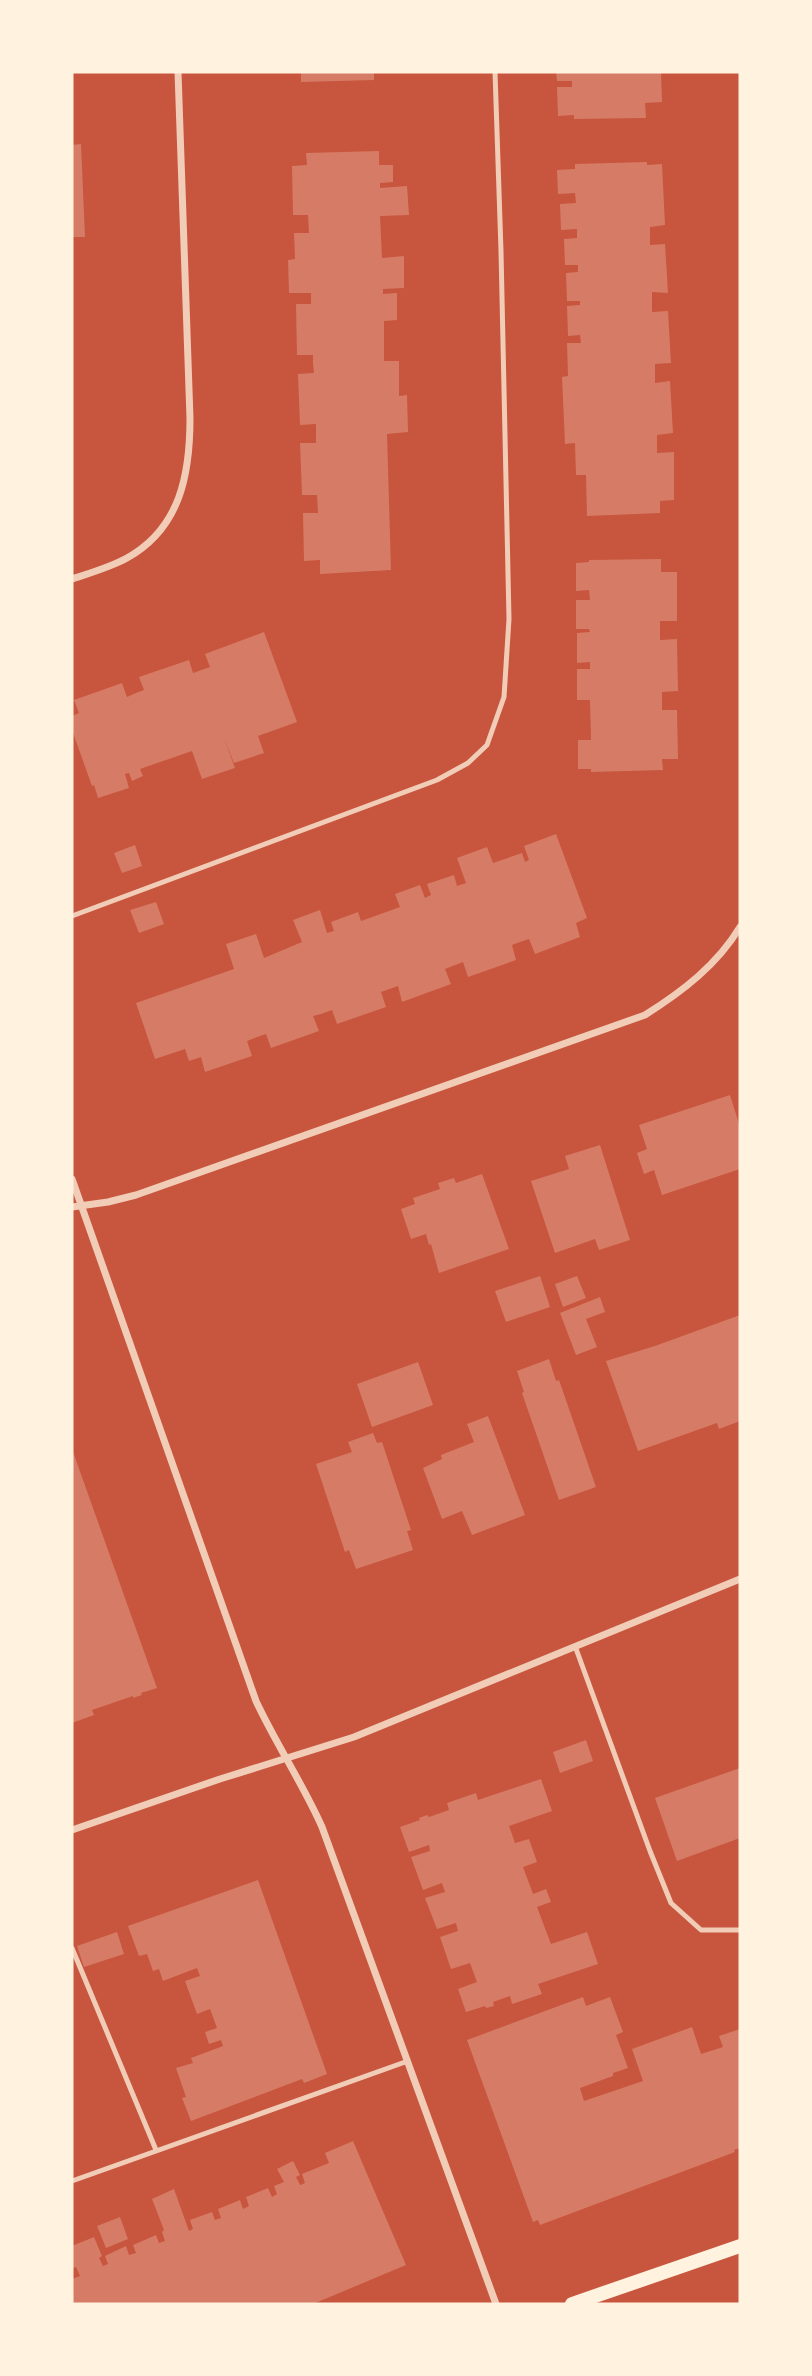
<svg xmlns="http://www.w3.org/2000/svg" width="812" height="2376" font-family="'Golos Text',sans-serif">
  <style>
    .building { fill: #d67c66 }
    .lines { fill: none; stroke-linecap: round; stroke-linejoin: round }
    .service { stroke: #f1ccb7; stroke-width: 5 }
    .minor { stroke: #f1ccb7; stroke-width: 7 }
    .secondary { stroke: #fff3e0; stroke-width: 14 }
  </style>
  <rect width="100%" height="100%" fill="#c8553d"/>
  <path class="building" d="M301 72H374V80L301 82Z
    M556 72H661L662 102 645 103 646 118 574 119V115L558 116 557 87H572V81H557Z
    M81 144 85 237H72V145Z
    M379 151V165H393V182L380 183V188L407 186 409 215 380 216 382 258 404 256V288L383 289V294L397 293V320L384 321V361H399V396L407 395 408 432 387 434 391 570 320 574V560L304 561 303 513H318L317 495H302L300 443H316V424L300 425 298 374 314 373 313 363V355H297L296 304H311V293H289L288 260 295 259 294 233H309L308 215H293L292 166 307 165 306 153Z
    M647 162V165L662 164 665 225 650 227V245L665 244 668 293 652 292V312L668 311 671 363 655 364V383L670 381 673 433 657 435V453L674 452V500L660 501V513L587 516 586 475H576L575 443 565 444 562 377 568 376 567 343H581L580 335 568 336 567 306 580 305V301H567L566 273 578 272V265H565L564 239 577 238V229L561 230 560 204 576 203 575 193 558 194 557 170 575 169V164Z
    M661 559V572H677V621H660V640L677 639 678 691 662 692V710H677L678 759H662L663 770 591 772V769H578V740H591L590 700H577V669H590V662L577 663V633L590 632 589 629H576V600H590L589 590 576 591V563L589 562V560Z
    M264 632 297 722 258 736 264 753 234 763 224 738 235 768 202 779 192 751 140 769 143 776 132 781 129 773 125 774 129 788 98 798 94 785 92 786 72 730V716L79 713 74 700 122 683 127 697 136 693 144 690 139 677 189 660 193 673 210 667 205 654Z
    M556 834 587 918 576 923 580 937 535 954 529 939 520 942 512 945 516 960 468 977 463 962 445 969 451 984 402 1002 398 986 381 992 386 1007 337 1024 332 1010 321 1014 313 1016 319 1031 271 1048 266 1034 257 1037 247 1041 252 1056 205 1072 201 1057 189 1061 185 1049 155 1059 136 1003 234 969 226 944 256 934 264 958 302 942 293 920 320 910 327 933 334 931 331 922 358 912 361 921 400 907 395 894 420 885 425 898 431 895 427 884 454 875 457 886 466 883 457 858 487 847 493 863 522 853 525 862 529 860 524 846Z
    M135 845 142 866 122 873 114 853Z
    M156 902 164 924 139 933 130 910Z
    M730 1095 740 1127V1169L662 1195 654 1170 644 1174 637 1153 647 1149 639 1125Z
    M600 1145 630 1240 599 1250 595 1239 555 1253 531 1181 569 1169 565 1156Z
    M482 1174 509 1249 439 1273 431 1244 429 1245 426 1234 411 1239 401 1209 415 1204 413 1198 440 1189 438 1183 454 1178 456 1183Z
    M540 1276 550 1307 506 1322 495 1291Z
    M577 1276 586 1298 563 1307 555 1284Z
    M600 1297 605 1312 586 1319 597 1347 576 1355 560 1313Z
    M740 1315V1421L719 1429 717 1423 638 1451 606 1361 655 1346Z
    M549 1359 556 1381 559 1380 596 1487 559 1500 522 1393 524 1392 517 1371Z
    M418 1362 433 1405 372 1427 357 1384Z
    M488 1416 525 1515 472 1535 462 1511 442 1519 423 1468 442 1459 441 1455 474 1442 467 1424Z
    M373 1433 377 1443 382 1442 411 1530 407 1531 413 1550 356 1569 349 1550 345 1552 316 1464 352 1452 348 1442Z
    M72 1449 157 1688 141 1693 142 1695 133 1698V1696L92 1710 94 1715 72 1723Z
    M586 1740 593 1761 560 1773 553 1752Z
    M740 1768V1838L677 1861 655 1798Z
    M541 1779 552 1811 509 1826 515 1843 529 1839 537 1862 523 1867 533 1894 546 1889 551 1902 537 1907 551 1944 587 1932 598 1964 538 1984 542 1994 512 2004 510 1996 493 2002 494 2006 486 2008 485 2006 466 2012 458 1989 477 1982 470 1963 451 1969 440 1937 458 1931 456 1923 437 1929 425 1898 445 1892 442 1883 423 1890 411 1857 430 1851 429 1845 409 1852 400 1827 420 1820 419 1818 427 1815 429 1817 449 1810 447 1803 476 1793 478 1800Z
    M258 1880 327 2074 304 2083 302 2079 191 2121 182 2098 186 2097 176 2068 193 2063 191 2058 223 2046 221 2040 209 2044 205 2032 217 2028 210 2009 197 2014 185 1981 200 1976 197 1968 163 1981 159 1969 153 1971 147 1954 139 1956 128 1926Z
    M117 1932 124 1954 84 1967 77 1946Z
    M583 1997 586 2006 610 1997 623 2032 616 2035 628 2068 613 2073V2076L580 2088 584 2101 643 2081 632 2049 692 2027 701 2054 723 2047 719 2036 740 2029V2148L734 2150 735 2152 540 2225 538 2220 533 2222 467 2040Z
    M353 2141 406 2265 313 2304H72V2279L80 2276 76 2267 73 2268 72 2265V2246L94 2237 102 2256 99 2258 103 2266 108 2264 105 2256 126 2246 129 2255 136 2253 133 2245 156 2235 159 2243 165 2241 162 2232 164 2230 152 2199 174 2189 189 2231 193 2229 190 2220 212 2212 215 2220 221 2218 218 2209 240 2200 243 2209 249 2206 246 2197 268 2188 272 2197 277 2194 274 2186 284 2182 277 2169 293 2161 300 2175 296 2177 300 2185 303 2184 305 2183 302 2174 329 2163 325 2153Z
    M120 2217 128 2239 106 2248 97 2226Z"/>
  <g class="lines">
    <path class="service" d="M72 916 437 780 468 763 487 745 504 697 509 619 501 251 495 72
      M575 1646 650 1851 671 1903 701 1930H740
      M72 1948 156 2150
      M72 2181 408 2061"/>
    <path class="minor" d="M72 579C90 573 111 567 127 558 181 528 190 473 190 418L178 72
      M72 1179 256 1701C276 1744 303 1784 322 1827L496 2304
      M72 1207 108 1202 136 1195 645 1015C683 991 717 965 740 927
      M72 1830 220 1779 354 1737 740 1579"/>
    <path class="secondary" d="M572 2304 740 2246"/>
  </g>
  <rect width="812" height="2376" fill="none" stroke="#fff3e0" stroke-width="147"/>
</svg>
